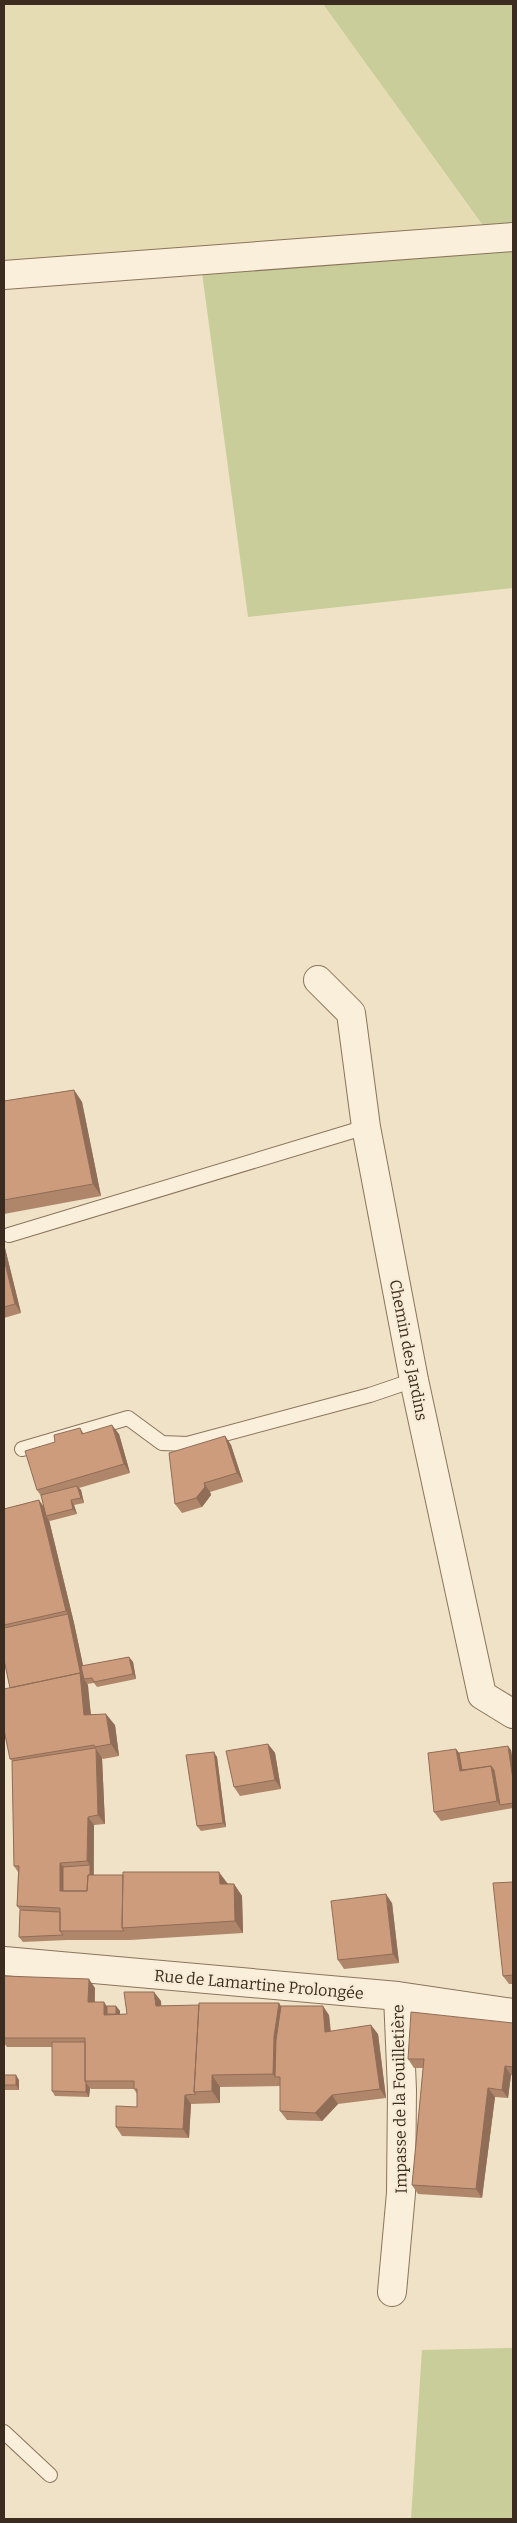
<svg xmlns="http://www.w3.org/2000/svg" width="517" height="2523" font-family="Bitter,serif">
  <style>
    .farmland { fill: #e5dcb4 }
    .green { fill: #c9cd9a }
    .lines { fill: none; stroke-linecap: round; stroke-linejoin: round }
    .lane-casing { stroke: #8b745c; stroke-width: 16 }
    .street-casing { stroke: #8b745c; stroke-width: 30 }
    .lane { stroke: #f9efda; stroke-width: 14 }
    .street { stroke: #f9efda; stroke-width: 28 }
    .wall { fill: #b0866b }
    .shaded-wall { fill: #906d57 }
    .building { fill: #cd9c7c; stroke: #906d57 }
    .labels { text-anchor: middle; stroke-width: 4; stroke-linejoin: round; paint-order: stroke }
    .street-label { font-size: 16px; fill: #3b2c1f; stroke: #f6ecd6 }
  </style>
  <rect width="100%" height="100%" fill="#efe2c6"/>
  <path class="farmland" d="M4 4H323L484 228 4 266Z"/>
  <path class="green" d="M323 4H513V588L248 617 199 250 484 227Z
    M513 2348V2519H411L422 2350Z"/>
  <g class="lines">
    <g class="lane-casing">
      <path id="lane" d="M9 1235 366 1127
        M22 1449 128 1418 162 1443 187 1444 370 1395 414 1380
        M4 2432 50 2475"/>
    </g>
    <g class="street-casing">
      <path id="street" d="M4 275 513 237
        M318 980 351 1013 366 1127 414 1380 482 1695 513 1714
        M4 1961 398 1996 513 2013
        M392 2292 401 2193 402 2090 398 1996"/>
    </g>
    <use href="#lane" class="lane"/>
    <use href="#street" class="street"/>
  </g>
  <path class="wall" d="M74 1090 82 1102 101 1196 4 1214V1101Z
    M4 1244 21 1313 4 1318Z
    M80 1428 84 1434H119L130 1473 79 1488 81 1490 84 1503 74 1505 77 1514 50 1521 49 1520 74 1623 83 1666 129 1657 133 1662 136 1679 97 1687 94 1683 87 1684 91 1715 115 1725 119 1756 103 1759 102 1758 105 1824 94 1825V1875L234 1884 242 1896 243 1933 130 1940H67L23 1942 19 1937 20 1910 17 1906 18 1872 14 1866 12 1761 10 1759V1688L4 1660V1509L39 1500 44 1507 41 1496 37 1490 55 1442Z
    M225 1436 231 1445 243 1482 210 1492 211 1495 202 1507 182 1513 175 1504Z
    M268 1744 275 1753 281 1789 240 1796 234 1787Z
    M456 1749 459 1753 511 1750 513 1763V1808L441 1821 434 1812Z
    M217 1757 226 1827 201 1831 197 1826Z
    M513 1882V1984H509L503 1976Z
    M392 1903 399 1963 344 1969 338 1960Z
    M4 1976 95 1988V2002L107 2006H116L120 2011V2014H127L161 2001V2006H281L329 2015 331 2031 378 2034 386 2098 338 2104 322 2121 287 2120 280 2111V2086L220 2087V2103L191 2104 189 2138 122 2136 116 2127 137 2107V2094L134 2089H91L90 2088 89 2097 55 2096 52 2091V2047H7L4 2043Z
    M513 2023V2076L511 2075 508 2098 495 2097 482 2198 418 2194 412 2185 423 2068H414L408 2059Z
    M4 2075 19 2080V2090H4Z"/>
  <path class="shaded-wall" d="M74 1090 82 1102 101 1196 93 1184Z
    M4 1244 21 1313 15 1304 4 1259Z
    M112 1425 119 1434 130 1473 124 1464Z
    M225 1436 231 1445 243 1482 237 1473Z
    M204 1483 210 1492 211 1495 202 1507 196 1498Z
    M77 1486 81 1490 84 1503 81 1498Z
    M39 1500 47 1512 46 1516 49 1520 74 1623 66 1611Z
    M71 1500 74 1505 77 1514 73 1509Z
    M68 1614 74 1623 86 1679H84L88 1685 92 1727 84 1715Z
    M129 1657 133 1662 136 1679 133 1674Z
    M106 1714 115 1725 119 1756 111 1744Z
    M268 1744 275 1753 281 1789 275 1780Z
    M508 1746 511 1750 513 1763V1780Z
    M96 1749 102 1758 105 1824 98 1815Z
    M456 1749 462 1757 465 1774 460 1771Z
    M214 1752 217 1757 226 1827 223 1823Z
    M491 1766 498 1774 500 1805 497 1801Z
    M88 1817 94 1825 93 1900 90 1895V1865L87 1861Z
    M60 1863 67 1871V1895L60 1891Z
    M219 1872 228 1884V1896L220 1884Z
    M234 1884 242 1896 243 1933 235 1921Z
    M386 1894 392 1903 399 1963 393 1954Z
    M89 1979 95 1988 94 2011 88 2002Z
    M154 1992 161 2001 162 2015 156 2006Z
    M104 2002 110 2011V2019L104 2015Z
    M279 2003 287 2015 280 2077H275L273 2074 274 2037Z
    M116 2006 120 2011V2023L116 2018Z
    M323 2006 329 2015 331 2041 325 2032Z
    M371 2025 378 2034 386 2098 380 2089Z
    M505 2066 511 2075 508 2098 502 2090Z
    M16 2075 19 2080V2090L16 2085Z
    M212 2075 220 2087V2103L212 2091Z
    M86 2083 90 2088 89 2097 86 2092Z
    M488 2088 495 2097 482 2198 476 2189Z
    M185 2095 191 2104 189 2138 183 2129Z
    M332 2095 338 2104 322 2121 315 2113Z"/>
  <path class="building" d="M74 1090 93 1184 4 1200V1101Z
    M4 1259 15 1304 4 1307Z
    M112 1425 124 1464 37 1490 25 1451 55 1442 54 1435 80 1428 82 1434Z
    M225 1436 237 1473 204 1483 205 1487 196 1498 175 1504 169 1453Z
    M77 1486 81 1498 71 1500 73 1509 46 1516 41 1495Z
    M39 1500 66 1611 4 1625V1509Z
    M68 1614 81 1676 80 1673 10 1688 4 1660V1628Z
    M129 1657 133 1674 94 1682 92 1678 84 1679 81 1666Z
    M80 1673 84 1715 106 1714 111 1744 95 1747 94 1745 10 1759 4 1730V1689Z
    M268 1744 275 1780 234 1787 226 1751Z
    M508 1746 513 1780V1803L500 1805 494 1770 491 1766 462 1770 459 1753Z
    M95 1748 96 1749 98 1815 88 1817 87 1861 60 1863V1891H87L88 1875H123L122 1928 124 1931H60V1908L17 1906 19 1866H14L12 1761Z
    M456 1749 460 1771 491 1766 497 1801 434 1812 428 1753Z
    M214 1752 223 1823 197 1826 186 1755Z
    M90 1865V1875H88L87 1891H63V1867Z
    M123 1872H219L220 1884H234L235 1921 122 1928Z
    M513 1882V1975L503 1976 493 1883Z
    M386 1894 393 1954 338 1960 331 1901Z
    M20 1910 60 1912V1931L63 1935 19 1937Z
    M4 1976 89 1979 88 2002H104V2015L127 2014 124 1992H154L156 2006 199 2005 194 2092 196 2094 185 2095 183 2129 116 2127V2106L137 2107V2089H134V2081H85V2038H4Z
    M199 2003H279L274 2037 273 2074 212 2075V2091L194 2092Z
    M107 2006H116V2014H107Z
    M281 2006H323L325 2032 371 2025 380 2089 332 2095 315 2113 280 2111V2077H275L276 2040Z
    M411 2012 513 2023V2067L505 2066 502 2090 488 2088 476 2189 412 2185 424 2059H408Z
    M52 2042H85V2081L86 2083V2092L52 2091Z
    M4 2075H16V2085H4Z"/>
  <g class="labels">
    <g class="street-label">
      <text transform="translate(409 1350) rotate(79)" y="6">Chemin des Jardins</text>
      <text transform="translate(259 1984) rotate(5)" y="6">Rue de Lamartine Prolongée</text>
      <text transform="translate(399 2099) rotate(-91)" y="6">Impasse de la Fouilletière</text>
    </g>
  </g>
  <rect width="517" height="2523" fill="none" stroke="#3b2c1f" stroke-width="10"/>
</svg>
